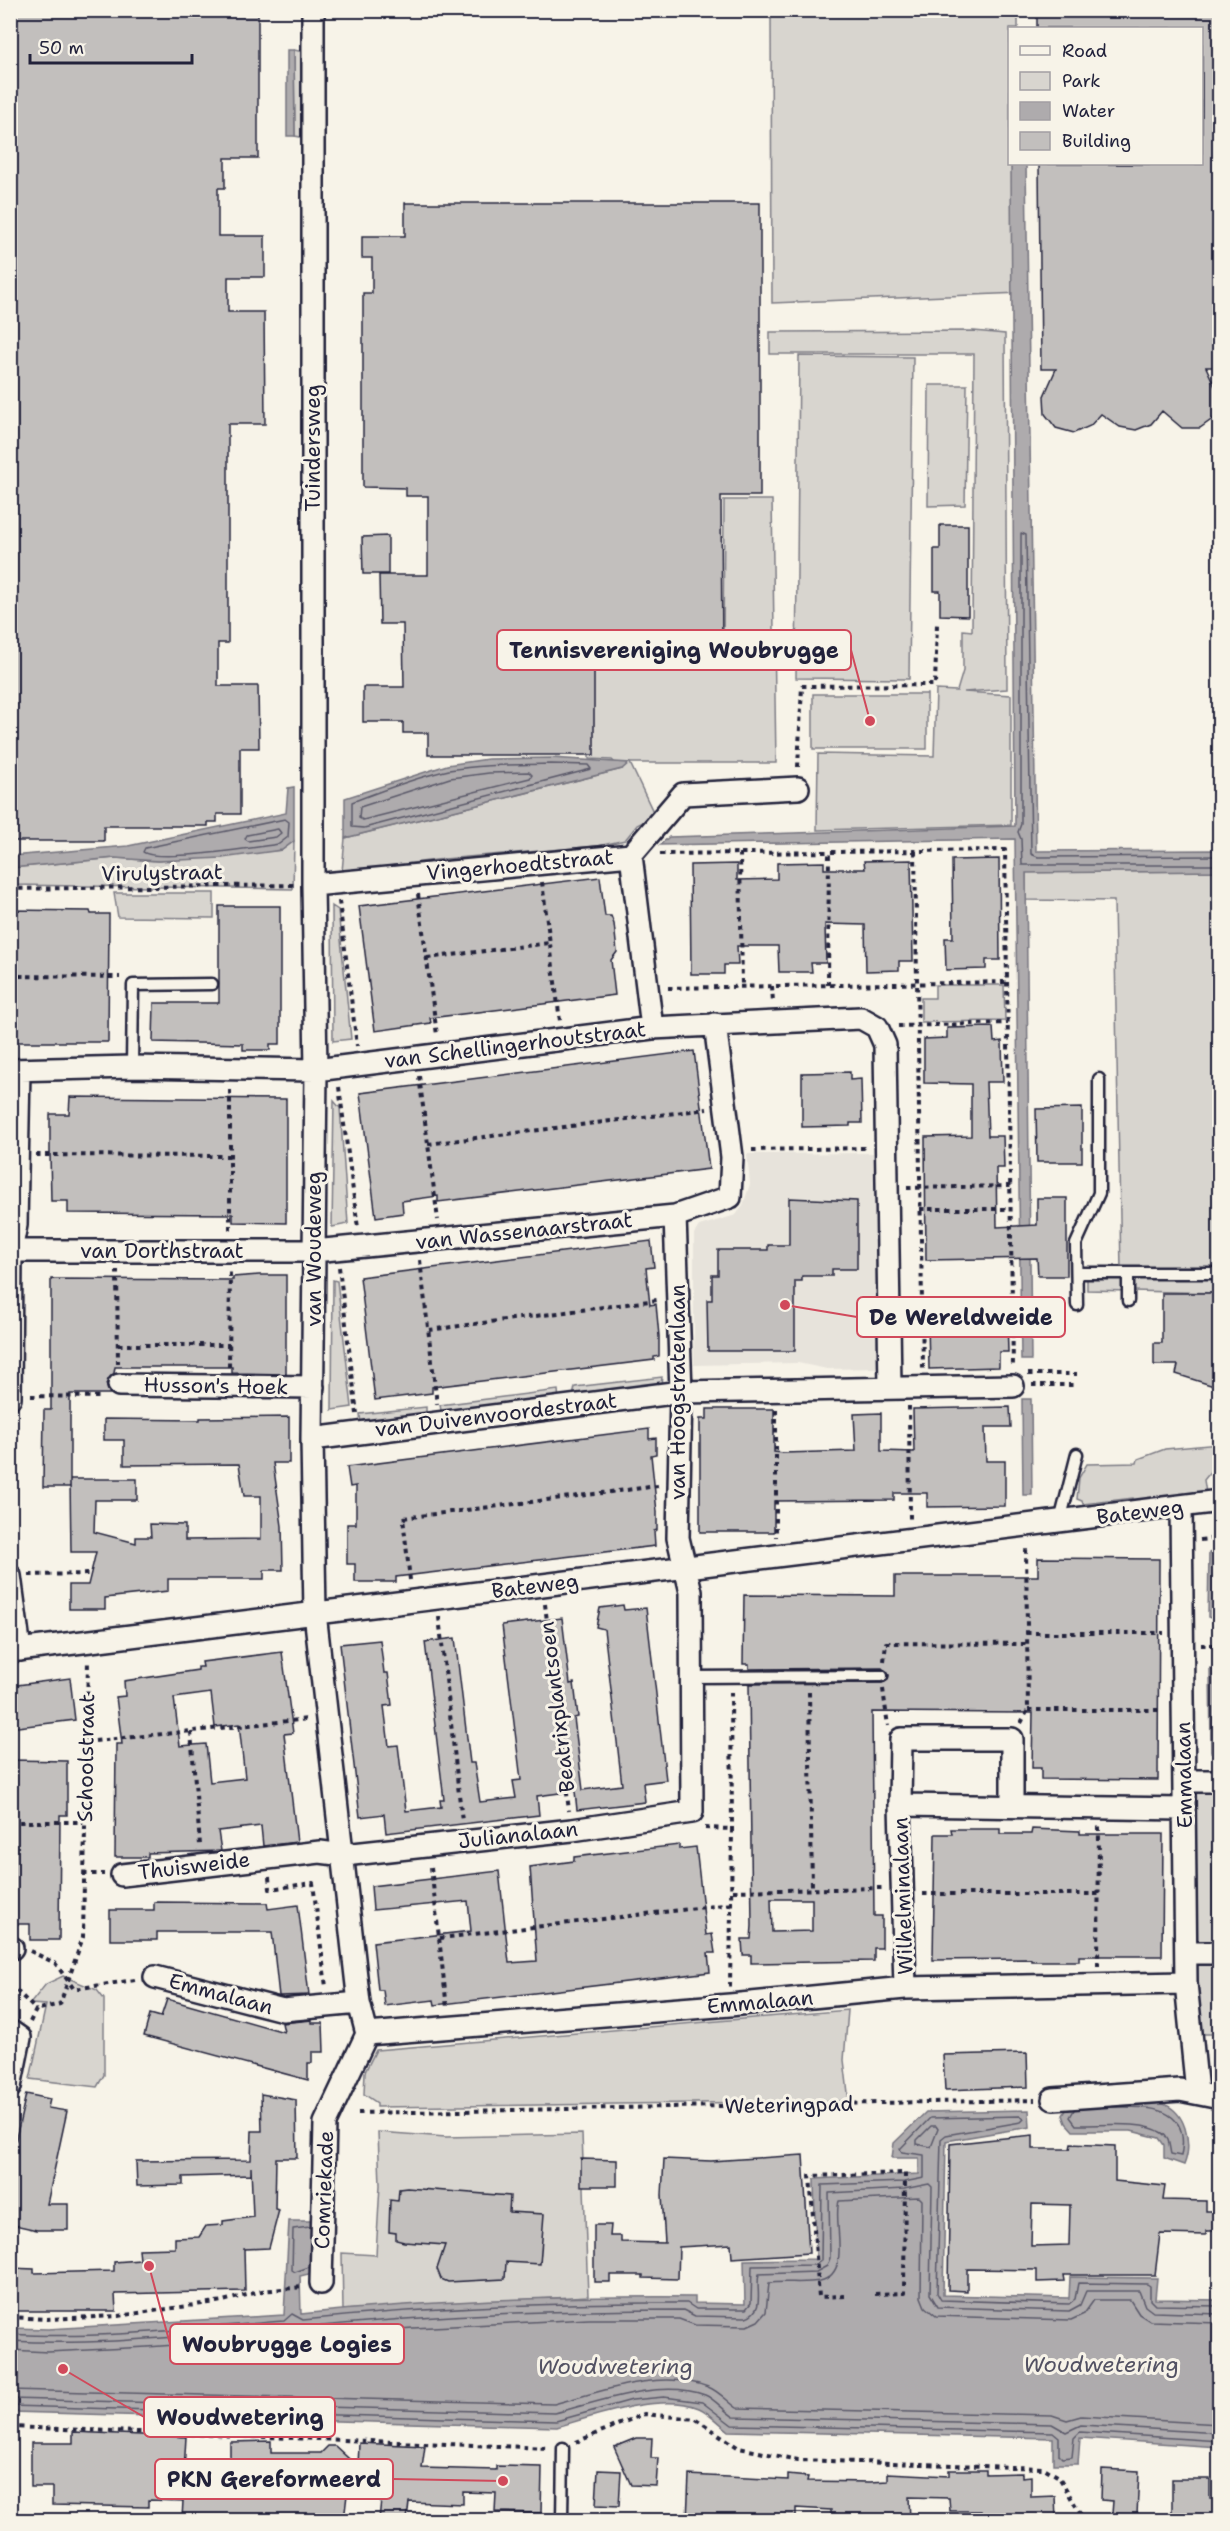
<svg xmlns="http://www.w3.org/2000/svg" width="1230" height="2531" font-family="'Shantell Sans',sans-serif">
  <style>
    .built { fill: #e7e3db }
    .green { fill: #d8d5cf; stroke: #7d7c85; stroke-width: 1.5 }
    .water { fill: #aeabad; stroke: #76747f; stroke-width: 1.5 }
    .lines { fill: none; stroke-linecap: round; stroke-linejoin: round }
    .shore { stroke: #5a5969; stroke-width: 1.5 }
    .building { fill: #c2bfbd; stroke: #22223b; stroke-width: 1.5; fill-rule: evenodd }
    .lane-casing { stroke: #22223b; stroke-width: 15 }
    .street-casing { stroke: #22223b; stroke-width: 26 }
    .path { stroke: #22223b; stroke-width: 4; stroke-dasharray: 4.5 4.5; stroke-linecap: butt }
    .lane { stroke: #f7f3e8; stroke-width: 10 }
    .street { stroke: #f7f3e8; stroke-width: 21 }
    .labels { text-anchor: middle; stroke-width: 6; stroke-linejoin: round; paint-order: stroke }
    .street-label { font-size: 21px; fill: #22223b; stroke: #f7f3e8 }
    .water-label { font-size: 22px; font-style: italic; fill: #535263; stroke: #f7f3e8 }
    .leader { fill: none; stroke: #d1495b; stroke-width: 2 }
    .callout-dot { fill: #d1495b; stroke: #f7f3e8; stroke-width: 2 }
    .callout { fill: #f7f3e8; stroke: #d1495b; stroke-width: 2 }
    .callout-label { font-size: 22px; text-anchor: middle; font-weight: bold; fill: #22223b }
  </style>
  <rect width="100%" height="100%" fill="#f7f3e8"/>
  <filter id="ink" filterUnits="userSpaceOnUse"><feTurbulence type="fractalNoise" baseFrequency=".0167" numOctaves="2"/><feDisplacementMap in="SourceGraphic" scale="12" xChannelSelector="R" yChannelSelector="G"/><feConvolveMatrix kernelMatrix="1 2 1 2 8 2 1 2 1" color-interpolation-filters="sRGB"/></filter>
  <g filter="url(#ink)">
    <path class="built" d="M873 1153 879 1368 827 1369 798 1363 694 1365V1234L699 1226 736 1215 743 1205 750 1184 747 1154Z"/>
    <path class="green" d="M771 11H1018V28H1010V164H1019L1021 293 772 303Z
      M294 50 304 52 306 138 295 136Z
      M974 331 1005 334 1007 689 964 692 1011 695V825L817 830 818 754 934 756 936 690 957 691 963 671V630L972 631 974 354H770V332Z
      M799 356 913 357 909 679 796 678Z
      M929 385H967L965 505 928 506Z
      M724 500H772L776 763H630L655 816 637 825 625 840 598 846 444 859 342 872 345 838 622 769 612 760 589 759 590 651 723 653Z
      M813 694H927V749H813Z
      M294 841 293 889 11 885V868L115 858 158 861 282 850Z
      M1219 871V1293L1087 1290V1270H1121L1114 901 1026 900V872Z
      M114 893H214V918L118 917Z
      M332 906 338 910 351 1039 333 1041Z
      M935 985H1004L1005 1021 921 1022V998H935Z
      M334 1101 340 1108 348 1224 332 1227Z
      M333 1280 337 1281 352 1407 332 1410Z
      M662 1377 661 1384 572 1401 575 1387Z
      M558 1390 559 1401 442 1416 440 1405Z
      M426 1407V1418L361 1427 360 1414Z
      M1219 1444V1470L1216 1465 1204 1480 1206 1493 1134 1503 1133 1498 1083 1504 1082 1501 1077 1499 1079 1478 1087 1464 1137 1463 1138 1459 1165 1449Z
      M1207 1788 1217 1800 1212 1801 1214 1949 1197 1943 1195 1938 1193 1803 1195 1794Z
      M1219 1962V1974H1215L1219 1979V2034H1201L1196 1963Z
      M63 1976 97 1990 104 1999V2075L97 2087 30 2079 46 2005 30 2004 46 1984Z
      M848 2010 844 2060 849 2101 377 2107V2103L364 2094 365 2072 376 2050Z
      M378 2132 446 2137 582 2134 588 2296 343 2310 342 2253 376 2255 380 2185Z"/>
    <path class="water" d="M287 50H294L295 136H287Z
      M1011 164H1026L1036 851 1220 850 1219 871 1026 873 1031 1360H1021L1015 839 660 845 669 837 1015 826Z
      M551 758 629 763 622 769 345 838V798L447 765 488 759Z
      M294 787V841L282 850 222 858 158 861 115 858 11 868V856L128 846 286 813 288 788Z
      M1022 1399H1031L1032 1495H1023Z
      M1214 1551 1218 1554 1217 1617 1213 1619 1208 1617 1209 1553Z
      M1210 1668 1218 1669 1219 1672 1220 1751 1216 1755 1211 1752Z
      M1217 1800 1220 1802C1220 1824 1223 1924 1216 1937L1213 1936 1212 1801Z
      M1123 2101C1150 2102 1175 2097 1185 2128 1189 2141 1189 2153 1184 2165L1164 2158V2145L1159 2138 1131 2131H1073L1066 2123 1063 2115 1069 2105Z
      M1029 2110 1030 2127 946 2141 943 2295 1069 2298 1070 2277 1157 2278 1155 2299 1219 2300V2447L1080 2438 1078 2464H1053V2438L729 2431C720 2424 709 2412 699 2408 661 2392 595 2416 557 2427L11 2412 10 2328 48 2329 284 2315 289 2221H318L317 2272 300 2276 301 2314C431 2300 563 2296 695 2297V2303L745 2304 744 2260 816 2259 814 2179 919 2174V2158H892L894 2143 926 2112Z"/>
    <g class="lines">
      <path class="shore" d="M551 764 588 765 591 769 364 828 352 827V802C383 790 417 777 449 770 483 764 517 765 551 764Z
        M529 772 532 775 530 778 363 820 359 818 360 807 450 778 489 773Z
        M285 819 289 822 288 837 279 844C256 847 159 863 143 852L145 848Z
        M278 829 281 833 276 837 248 841 245 839 247 835Z
        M1220 856 1038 857 1031 854 1026 535 1021 533V824L1018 832 1021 839 1022 865H1220
        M1220 1675 1217 1678V1745L1220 1748
        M1220 1806V1928
        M1074 2110 1070 2117 1076 2125C1099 2126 1142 2120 1162 2133 1170 2138 1169 2146 1171 2154L1181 2156C1192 2102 1142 2107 1106 2107
        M931 2126H936L938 2129 931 2147 917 2144V2140Z
        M309 2267 295 2272 292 2270 293 2229 310 2227
        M10 2334C101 2340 194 2328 284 2321L292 2314 303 2320C430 2307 559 2302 687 2303L696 2309H746L751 2303 752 2266 815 2265 821 2261 822 2185 904 2182 924 2178V2155L902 2152 900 2149 930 2118 1020 2116 1024 2119 1021 2122 946 2135 941 2139 937 2293 941 2300 1069 2304 1075 2299 1078 2283 1147 2284 1150 2286V2300L1155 2305 1220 2306
        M10 2341C101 2346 193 2335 284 2329L293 2325 303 2328C429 2314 556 2310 683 2310L695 2316 746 2317C766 2310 755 2289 759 2274L816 2272 827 2266 830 2258 829 2193 904 2189 929 2184 932 2187 930 2294 938 2307 1069 2311 1080 2305 1086 2291H1139L1145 2306 1153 2312 1220 2314
        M10 2350 48 2352 147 2347 413 2328 589 2319H679L695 2325 747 2326 758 2321 766 2312 769 2283C785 2281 804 2284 820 2281 853 2273 832 2223 839 2201L919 2197 922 2200 921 2297 925 2307 936 2316 1071 2320 1084 2314 1094 2300H1130L1139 2314 1150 2321 1220 2323
        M10 2390 554 2404C600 2392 660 2368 708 2387 719 2391 728 2402 737 2408L1052 2415 1067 2420 1081 2416 1220 2424
        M10 2399 555 2413C598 2402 661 2378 705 2395 715 2399 724 2411 734 2417L1052 2424 1066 2432 1081 2425 1220 2433
        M10 2406 556 2421 632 2400 664 2397 702 2402 732 2425 1053 2432 1059 2437V2455L1062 2458 1072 2457 1074 2438 1080 2432 1220 2441"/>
    </g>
    <path class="building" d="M10 10H258V158H225V188H218V236H265V277H228V312H264L265 424H228V643H218V686H258L259 748H240V814H217V822H208V826H104V841H10Z
      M1037 10H1220V367H1206L1218 393 1220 402 1214 418 1200 428H1182L1162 411 1151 424 1136 430 1120 427 1101 414 1090 426 1074 433 1056 428 1045 414 1044 396 1056 369H1041L1039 164H1202V28H1037Z
      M405 203H760V496H721L722 656H594V755H428V733H403V722H363V687H404L403 624H380L379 575H428V496H406V488L363 487V293H372V258H362V236H405Z
      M940 525H968V616L940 615V591H934V549H940Z
      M388 536V574H363L362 537Z
      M999 859 1000 960H986V969L946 970 945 938H953L952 860Z
      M911 860 913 961H899V970L866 971 865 925 825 924 826 963H811L812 972H779L778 946H737L738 965H724V974H691L690 865 737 864V880L777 879V863L824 862V869H865L864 861Z
      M600 877 605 916H611L614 924 617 952 611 960 615 995 430 1018 431 1023 375 1031 359 906Z
      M219 906H280V1044H270V1050H243V1044L153 1042 154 1003H219Z
      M10 910 90 911 91 914H109L108 1042H10Z
      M993 1027 994 1042 1002 1041 1003 1082H986L988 1136H1003L1004 1168H996L997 1227 1037 1225V1198H1067V1276H1038L1037 1258 926 1260 925 1137 971 1136V1084L924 1083V1039L947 1038V1028Z
      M694 1051 709 1169 438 1202V1196L402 1201 403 1213 376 1217 360 1093Z
      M850 1072V1080L861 1079 862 1123H850V1126L802 1127V1073Z
      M70 1097 286 1099V1223L233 1222V1214L68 1213V1201H51L50 1152V1114H69Z
      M1082 1108V1162H1037L1036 1109Z
      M789 1198 857 1201V1269H832V1276H802V1281H795V1351H708L707 1300H712V1275H718V1250H768V1245H789Z
      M651 1241 654 1267 646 1268 650 1305 656 1304 659 1336V1356L654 1357V1360L432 1387V1393L375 1400 360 1277Z
      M259 1275H286V1374L232 1373V1367H115L114 1373 106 1384 110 1394H70V1487H43L44 1410H51V1279L233 1280V1277Z
      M1162 1293H1220V1388L1176 1374 1178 1365H1154V1343H1162Z
      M1007 1320 1008 1352H999V1367L929 1369 928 1321Z
      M1010 1407 1011 1427H985L986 1461H1005V1506L927 1507V1493H894V1500L774 1501V1532H700V1419H707V1409H774V1452L783 1453 856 1451 854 1414 881 1413V1451L914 1452 913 1409Z
      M289 1417V1463H273L282 1526 283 1570H264V1579H168V1591L105 1598V1609H69V1585H88L96 1552H71L70 1479H137V1500H95L94 1532 136 1543V1537H151L150 1524 185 1525V1540L261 1539V1496H244L239 1464 124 1465V1440H104V1419L200 1420V1418Z
      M649 1429V1439L656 1438V1454L651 1455 657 1512V1530L654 1531 655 1546 396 1577V1582H355V1564H347V1524H356V1486L350 1487 347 1467Z
      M1038 1558 1159 1559 1158 1780 1041 1779V1768H1032L1033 1713 872 1712 874 1916H882V1948H874V1961L751 1963V1955H743L742 1939H751L752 1926 749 1684 882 1683 888 1680 889 1675 882 1668 749 1669V1664H743L744 1595 895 1596V1576H1038ZM771 1899H812V1931L772 1932Z
      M623 1605 624 1610 646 1608 666 1780 643 1783 645 1802 577 1810 575 1791 537 1796 539 1815 386 1833 384 1814 360 1817 340 1644 380 1640 384 1673H388L392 1705 384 1706 389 1746 398 1745 406 1811 441 1807 440 1800H444L425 1642 455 1638 470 1763H474L480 1802 516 1798 513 1781 521 1780 502 1625 562 1618 570 1684 574 1683 578 1717 574 1718 583 1790 622 1785 604 1629 596 1627 600 1608Z
      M282 1652 293 1733 284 1734 297 1842 263 1846 261 1826 218 1831 221 1851 148 1853V1857H115L116 1744H122L116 1697 125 1696 124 1681 198 1670V1667H203L202 1662ZM211 1693 215 1727 239 1724 245 1778 210 1782 206 1744 180 1746 174 1698Z
      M70 1678 75 1720 10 1728V1686Z
      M10 1760 67 1761V1815H60L59 1940H30V1924H10Z
      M951 1829H1000V1834H1031L1032 1829 1080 1831V1834H1163L1162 1956H1079V1961H1031V1959L933 1960 935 1834H952Z
      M679 1845V1849L696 1847 706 1935 712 1934 715 1953H708L710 1972 435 2005 434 2000 385 2006 383 1990H378L373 1942 471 1931 468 1901 373 1910 371 1886 499 1871 509 1963 537 1961 530 1867 574 1861V1857Z
      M154 1902 267 1903 268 1909 298 1905 309 1995 279 1996 272 1932H157V1940H110V1910H154Z
      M167 1999 284 2032 282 2023 312 2020V2023H323L324 2052H312V2063H308V2080L144 2036 150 2014 161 2017Z
      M1027 2053 1028 2087 945 2090 943 2055Z
      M26 2094 50 2099 48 2108 67 2111 47 2204H68V2230H37L10 2224V2165Z
      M261 2094 296 2100 297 2158H276L275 2209 279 2210 269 2248 244 2249 245 2291 115 2294 116 2311H10V2268L34 2269V2273L114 2271V2262L140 2260 139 2249 175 2248V2238L199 2237 206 2226 223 2225V2221L253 2217 251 2167V2175L183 2177V2185L137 2186 136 2161 251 2160 252 2131H262Z
      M1033 2135V2149H1070L1071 2144 1115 2146V2181L1165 2186 1163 2200 1206 2201V2211H1220V2231H1206V2235L1160 2234 1155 2275H1063L1064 2281 1037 2282V2270L967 2269V2291L948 2290 950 2144ZM1032 2204 1070 2205 1069 2245 1031 2246Z
      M803 2155 809 2253 732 2258 731 2244 679 2247 678 2279 643 2278V2275H610V2282H594V2225H611L610 2236H621V2242L665 2243 662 2195 664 2159 711 2161Z
      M581 2159 617 2160V2186H581Z
      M407 2188 510 2196 509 2212 544 2214 540 2264 506 2262 505 2279 448 2282 441 2279 437 2269 445 2245 404 2242 396 2240V2233L389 2232 390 2200 398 2201 399 2189Z
      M73 2432 186 2437 184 2471H191V2481L225 2479V2475H230V2442L271 2441V2453H321L328 2446H335L358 2467 359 2443 425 2446 422 2468 496 2470V2466L542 2467 541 2513 495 2512 496 2493 463 2492V2504L409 2502 407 2520H379L383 2480 349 2478 344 2520H238V2515L182 2519 183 2501 148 2500V2507L52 2505V2487H31V2443H73Z
      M636 2438H652L651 2458H658L656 2486 631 2485 614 2447Z
      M1102 2469 1139 2471 1137 2515 1112 2514 1113 2501 1101 2500Z
      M598 2470 621 2471 619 2506 596 2505Z
      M949 2470H986V2474L1022 2473V2477L1031 2476V2497L1055 2496 1056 2520 982 2518 981 2511H950L949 2498 909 2497 910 2520H837L836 2514H831V2510L796 2508V2520L759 2518V2520H687L689 2475 788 2480V2475L808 2477 807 2481 870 2482 888 2481V2473L949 2476Z
      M1172 2479H1210V2499H1220V2520L1172 2519Z"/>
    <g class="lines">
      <g class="lane-casing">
        <path id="lane" d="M132 1067 133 985 212 984
          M1077 1273H1220
          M1128 1301V1273
          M1077 1305 1076 1244 1099 1193V1079
          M1060 1521 1077 1454
          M691 1677 882 1676
          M562 2520 563 2448"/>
      </g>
      <g class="street-casing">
        <path id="street" d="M313 10V885L316 1070 312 1439 315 1613 359 2003 367 2034 730 2005 905 1988 1186 1983
          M631 855 652 1028
          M313 885 631 855 683 794 798 788
          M10 1070 132 1067 316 1070 652 1028 861 1018 877 1027 885 1045 890 1388
          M10 1251H314L675 1216 730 1197 732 1157 715 1024
          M119 1385 313 1387
          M10 1398 11 1251 16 1225 19 1070
          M312 1439 681 1392 1013 1386
          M1181 1507 1186 1983 1197 2092
          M10 1576 20 1650
          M10 1651 1220 1501
          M1184 1781H1220
          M900 1805 901 1739H1012V1805
          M122 1875 320 1852 344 1855 572 1830 692 1812 691 1592 678 1538 681 1392 675 1216
          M10 1948H12
          M1186 1953H1220
          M155 1977 283 2010 359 2003
          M905 1988 900 1805 1184 1809
          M10 2031 20 2038 10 2087
          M1053 2099 1180 2090 1220 2098
          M321 2283 325 2123 367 2034"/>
      </g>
      <path class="path" d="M798 767 802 686 935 685 937 624
        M915 851 923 1369
        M740 853 742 987
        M660 854 1005 850 1013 1367
        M542 882 560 1021
        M10 889 295 885
        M418 894 437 1035
        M339 901 357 1046
        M427 958 550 943
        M10 976 120 977
        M828 985 829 852
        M772 986 773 1003
        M668 988 1006 982
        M898 1026 1008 1023
        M419 1076 438 1220
        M339 1087 358 1228
        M230 1090V1232
        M428 1144 707 1109
        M752 1150 867 1148
        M36 1155 230 1156
        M907 1188 1011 1186
        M920 1209H1011
        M420 1260 437 1404
        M339 1267 357 1414
        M117 1270 118 1364
        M429 1330 657 1300
        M118 1345H230
        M229 1367 230 1270
        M1028 1374H1077
        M1032 1385H1077
        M31 1396 101 1397
        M909 1406 910 1519
        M776 1410V1537
        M1200 1540 1220 1538
        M29 1575 91 1574
        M410 1580 403 1518 658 1486
        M545 1604 569 1811
        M439 1617 462 1821
        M1026 1633H1164
        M1201 1645H1220
        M884 1661 886 1643 1027 1644
        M883 1689 888 1726
        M731 1692 732 1829
        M809 1692 812 1889
        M1028 1710H1162
        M1021 1723 1028 1710 1026 1546
        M191 1732 200 1845
        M86 1742 308 1719
        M10 1822H84
        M705 1828 732 1829 730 1987
        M431 1867 447 2008
        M83 1874H104
        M269 1877 270 1889 313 1883 326 1987
        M733 1891 882 1888
        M923 1894H1099
        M440 1938 732 1904
        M30 1951 55 1963 74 1989 135 1980
        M1098 1966 1099 1826
        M10 1984 36 2010
        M30 2022 36 2010 60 2004 83 1937 88 1660
        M358 2113 1035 2100
        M845 2296 819 2297 810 2176 905 2173 904 2293 875 2294
        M10 2317 47 2319 118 2316 223 2301 262 2291 303 2287
        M10 2427 549 2448
        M576 2442 644 2414 696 2419 739 2448 798 2460 1044 2468 1059 2477 1084 2520"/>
      <use href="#lane" class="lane"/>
      <use href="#street" class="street"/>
    </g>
  </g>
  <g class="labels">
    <g class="street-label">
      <text transform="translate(313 448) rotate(-90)" y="7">Tuindersweg</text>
      <text transform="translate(520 865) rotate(-5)" y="7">Vingerhoedtstraat</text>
      <text transform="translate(162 873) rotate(-1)" y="7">Virulystraat</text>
      <text transform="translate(515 1045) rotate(-7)" y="7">van Schellingerhoutstraat</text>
      <text transform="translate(524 1231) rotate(-6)" y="7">van Wassenaarstraat</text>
      <text transform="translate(314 1249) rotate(-90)" y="7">van Woudeweg</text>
      <text x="162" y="1258">van Dorthstraat</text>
      <text transform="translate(216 1386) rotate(1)" y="7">Husson's Hoek</text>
      <text transform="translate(678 1392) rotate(-90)" y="7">van Hoogstratenlaan</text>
      <text transform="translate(496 1415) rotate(-7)" y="7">van Duivenvoordestraat</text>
      <text transform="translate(1140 1512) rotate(-7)" y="7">Bateweg</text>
      <text transform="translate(535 1586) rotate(-7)" y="7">Bateweg</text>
      <text transform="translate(557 1707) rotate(-97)" y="7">Beatrixplantsoen</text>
      <text transform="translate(86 1758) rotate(-89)" y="7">Schoolstraat</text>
      <text transform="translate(1184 1775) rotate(-91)" y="7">Emmalaan</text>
      <text transform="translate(518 1835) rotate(-6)" y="7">Julianalaan</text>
      <text transform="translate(194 1866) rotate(-7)" y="7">Thuisweide</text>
      <text transform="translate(903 1896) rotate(-92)" y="7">Wilhelminalaan</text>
      <text transform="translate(221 1994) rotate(15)" y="7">Emmalaan</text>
      <text transform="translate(760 2002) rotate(-5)" y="7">Emmalaan</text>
      <text transform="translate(789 2105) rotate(-1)" y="7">Weteringpad</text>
      <text transform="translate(324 2190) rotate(-88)" y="7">Comriekade</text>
    </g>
    <g class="water-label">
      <text x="1101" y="2372">Woudwetering</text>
      <text x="615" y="2374">Woudwetering</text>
    </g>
  </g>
  <path class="leader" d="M870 721L851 650M785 1305L857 1317M149 2266L170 2344M63 2369L144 2417M503 2481L393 2479"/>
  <g class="callout-dot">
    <circle cx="870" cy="721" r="6"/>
    <circle cx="785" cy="1305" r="6"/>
    <circle cx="149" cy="2266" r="6"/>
    <circle cx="63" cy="2369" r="6"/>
    <circle cx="503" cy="2481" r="6"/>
  </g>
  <g class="callout">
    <rect x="497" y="630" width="354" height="40" rx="6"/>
    <rect x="857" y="1297" width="208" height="40" rx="6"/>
    <rect x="170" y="2324" width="234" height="40" rx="6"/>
    <rect x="144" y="2397" width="191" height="40" rx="6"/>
    <rect x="155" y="2459" width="238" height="40" rx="6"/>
  </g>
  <g class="callout-label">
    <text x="674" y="658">Tennisvereniging Woubrugge</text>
    <text x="961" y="1325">De Wereldweide</text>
    <text x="287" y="2352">Woubrugge Logies</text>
    <text x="240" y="2425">Woudwetering</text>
    <text x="274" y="2487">PKN Gereformeerd</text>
  </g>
  <rect width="1230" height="2531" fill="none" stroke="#f7f3e8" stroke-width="36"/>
  <rect x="18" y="18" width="1194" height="2495" fill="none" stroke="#22223b" stroke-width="2" filter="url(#ink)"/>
  <rect x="1008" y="27" width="195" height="138" fill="#f7f3e8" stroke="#a29fa3" stroke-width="1.5"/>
  <rect x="1020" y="46" width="30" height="9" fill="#f7f3e8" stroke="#a29fa3" stroke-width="1.5"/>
  <text x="1062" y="57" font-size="18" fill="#22223b">Road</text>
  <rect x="1020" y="72" width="30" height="18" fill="#d8d5cf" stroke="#a29fa3" stroke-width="1.5"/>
  <text x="1062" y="87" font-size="18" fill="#22223b">Park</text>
  <rect x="1020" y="102" width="30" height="18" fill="#aeabad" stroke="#a29fa3" stroke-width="1.5"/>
  <text x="1062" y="117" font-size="18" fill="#22223b">Water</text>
  <rect x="1020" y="132" width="30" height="18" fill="#c2bfbd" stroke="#a29fa3" stroke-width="1.5"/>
  <text x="1062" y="147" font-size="18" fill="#22223b">Building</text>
  <path d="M30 54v9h162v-9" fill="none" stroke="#22223b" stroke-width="3"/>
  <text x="39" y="54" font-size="18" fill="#22223b" stroke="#f7f3e8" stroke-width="4.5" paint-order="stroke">50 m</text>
</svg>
